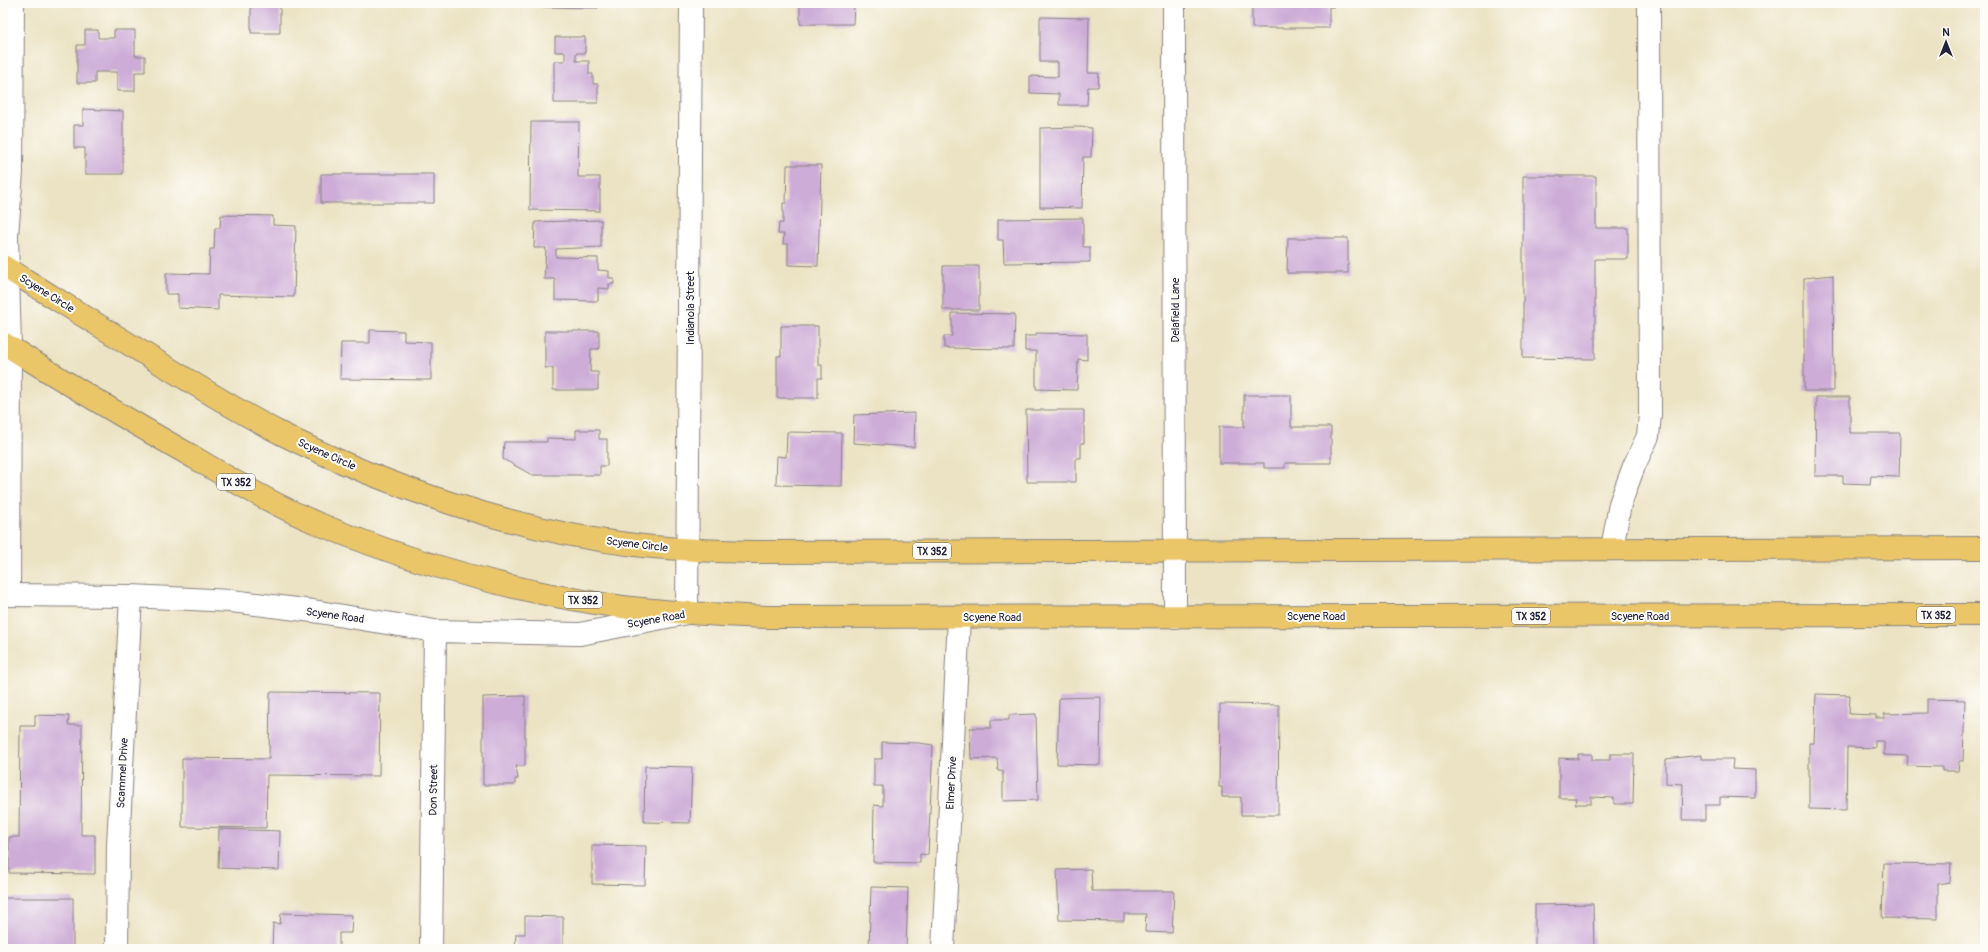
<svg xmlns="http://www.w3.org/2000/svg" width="1988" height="952" font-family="Pangolin,sans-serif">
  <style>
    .building { fill: #cdadd8 }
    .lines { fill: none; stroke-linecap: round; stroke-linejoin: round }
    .minor-casing { stroke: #878280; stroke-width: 24 }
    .major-casing { stroke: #878280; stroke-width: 24 }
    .minor { stroke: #fff; stroke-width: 22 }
    .major { stroke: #eac669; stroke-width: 22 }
    .labels { text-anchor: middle; stroke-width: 4; stroke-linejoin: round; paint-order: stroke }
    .shield { fill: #fdfcf7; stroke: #646373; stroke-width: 1 }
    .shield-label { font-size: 10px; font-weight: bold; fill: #22223b }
    .street-label { font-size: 11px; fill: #22223b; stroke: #fdfcf7 }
  </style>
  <rect width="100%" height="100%" fill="#fdfcf7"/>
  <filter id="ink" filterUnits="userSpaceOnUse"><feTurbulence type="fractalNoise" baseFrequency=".025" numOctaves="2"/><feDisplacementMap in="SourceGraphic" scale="8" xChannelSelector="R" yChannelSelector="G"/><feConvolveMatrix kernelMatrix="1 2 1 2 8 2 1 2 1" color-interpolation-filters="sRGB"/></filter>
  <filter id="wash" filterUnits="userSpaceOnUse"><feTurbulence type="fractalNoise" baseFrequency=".012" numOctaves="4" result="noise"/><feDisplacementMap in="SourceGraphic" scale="16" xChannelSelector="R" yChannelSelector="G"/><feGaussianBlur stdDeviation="0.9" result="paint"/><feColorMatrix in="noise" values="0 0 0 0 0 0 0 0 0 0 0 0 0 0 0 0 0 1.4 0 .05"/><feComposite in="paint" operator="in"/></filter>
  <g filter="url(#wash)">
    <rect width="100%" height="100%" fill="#ece3c4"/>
    <g id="blocks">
      <path class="building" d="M251 3H280V33H251Z
        M543 3H598V8L543 7Z
        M800 3H854L853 24H800Z
        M1252 3H1337L1334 7H1329V28H1252Z
        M1040 17 1089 18 1088 73H1099L1098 87H1088L1087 105H1059V94L1030 93V76L1058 77V62H1040Z
        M85 30H98V38H114V30H135V56H145V72H135V91H117V72H95V83H77V45H85Z
        M555 37H585V53H576V61H589V74H593V84H598V103H554V61H565V52H555Z
        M83 109 123 111V174H85V148H74V125H83Z
        M531 122H579L578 177H600V211L530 210Z
        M1079 127 1092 128 1091 157H1083L1082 208 1040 207V128Z
        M787 165H821L818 266 788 265V244H783L784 234H778L779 223H783V203H786Z
        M321 174H434V203H321Z
        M1523 176H1596V228H1628V259H1595V359L1523 358Z
        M221 215 273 216V225L296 226 294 297 218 295V310L178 308V294H166V273L209 274 210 249H214L215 228H220Z
        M1083 218V247H1090V262L1004 263 1003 240H998V219Z
        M601 220V247L556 249V257L598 258V270L609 271V278H614V284H609V289L598 288V301L555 300V279H544L546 248H534L535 222Z
        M1288 238H1348V273H1287Z
        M943 266H979V310H943Z
        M1833 275 1834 391H1804V278Z
        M952 313 1015 314 1014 349 944 348V336H952Z
        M781 326H818V365H822V378H818V398H777V356H781Z
        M370 330 404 331V341L431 342V380L340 379 341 343H370Z
        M545 331H599V349H591L590 372H598V390H553V368H545Z
        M1036 333 1087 334V360L1078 359 1077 390 1036 389V351H1025V336H1036Z
        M1244 395H1291V427H1331V463H1285V468H1264V463H1219V427H1244Z
        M1816 397H1850V433H1900L1899 477 1871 476 1870 484 1843 483V476H1815Z
        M1026 410H1084V443H1081V458H1076V482H1027Z
        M915 413 914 447 853 443 854 415Z
        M576 430H599V439H607V466H600V475H532L503 459 504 442H547V438L576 439Z
        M787 432 842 433 841 486 776 485 777 456 786 457Z
        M270 692 380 693 379 776 267 775 266 828 182 827V758L269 759Z
        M1816 694 1850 695 1849 714 1876 715V718H1884V714L1927 713V699L1965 700 1963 761H1959L1958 771H1942V767L1907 766 1908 756 1884 755V741H1875V748L1847 747 1846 810 1809 809V743H1814Z
        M525 696V766H516L518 779H515V785H483V697Z
        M1101 697 1100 765 1057 764 1059 698Z
        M1220 704 1279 705 1278 815H1241V797H1222V787H1219Z
        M1036 714 1038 800 1003 801V771H998L997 758 971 759 970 728H991V720H1009V715Z
        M35 715 69 716 68 725H82L81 835H95V874L9 873V837H19L20 726H35Z
        M882 742 919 743 933 745 928 855 920 854V863L873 862 874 805 883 806V786H874V759H882Z
        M1578 754H1592V760H1610V754H1634L1633 804H1614V798L1591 797V804H1575L1576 798H1559V758L1578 759Z
        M1701 755V759H1733L1732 769 1755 770V798L1720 797V805H1705V820H1682L1683 784 1666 783V759Z
        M645 766 692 767 690 823 644 822Z
        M219 829 280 831 279 870 218 868Z
        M592 845 646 846 645 885 592 884Z
        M1884 863 1951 864 1950 882 1938 884V919L1882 918Z
        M1091 869 1092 891H1174L1172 933 1145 932 1146 914H1124V921L1059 920 1057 870Z
        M871 887 908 888 906 949H869Z
        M3 898H73V949H3Z
        M1593 904 1594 949H1535V905Z
        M281 913 352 915 351 933H339V949H272L273 923 280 924Z
        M525 916 563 917V949H515L516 934H525Z"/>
    </g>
  </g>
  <g filter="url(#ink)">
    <use href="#blocks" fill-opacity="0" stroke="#878280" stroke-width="1"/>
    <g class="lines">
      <g class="minor-casing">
        <path id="minor" d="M1174 3 1175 617
          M1612 549 1620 504 1634 466 1648 436 1650 415 1649 3
          M3 595 131 596 231 601 313 611 435 631 580 634 687 613 691 3
          M9 595 10 347 7 236 12 172 13 3
          M117 949 118 845 131 596
          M431 949 435 631
          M943 949 959 617"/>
      </g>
      <g class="major-casing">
        <path id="major" d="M3 266C66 305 128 344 191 382 221 400 250 418 280 433 387 487 516 531 635 545 674 550 714 551 754 552L1985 548
          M3 343C66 383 130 421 195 458 235 482 276 506 319 524 416 564 519 593 623 607 671 613 719 615 767 617L1985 615"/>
      </g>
      <use href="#minor" class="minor"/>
      <use href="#major" class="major"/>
    </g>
  </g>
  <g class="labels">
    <g class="shield">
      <rect x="217" y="474" width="38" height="16" rx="3"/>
      <rect x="913" y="543" width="38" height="16" rx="3"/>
      <rect x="564" y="592" width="38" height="16" rx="3"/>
      <rect x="1917" y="607" width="38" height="16" rx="3"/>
      <rect x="1512" y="608" width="38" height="16" rx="3"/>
    </g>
    <g class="shield-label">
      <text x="236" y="486">TX 352</text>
      <text x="932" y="555">TX 352</text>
      <text x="583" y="604">TX 352</text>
      <text x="1936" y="619">TX 352</text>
      <text x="1531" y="620">TX 352</text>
    </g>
    <g class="street-label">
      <text transform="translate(47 293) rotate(32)" y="4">Scyene Circle</text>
      <text transform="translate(690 308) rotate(-90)" y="4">Indianola Street</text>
      <text transform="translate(1175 310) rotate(-90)" y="4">Delafield Lane</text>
      <text transform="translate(327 454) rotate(24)" y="4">Scyene Circle</text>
      <text transform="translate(637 544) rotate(7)" y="4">Scyene Circle</text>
      <text transform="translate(335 615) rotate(8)" y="4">Scyene Road</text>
      <text x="1316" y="620">Scyene Road</text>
      <text x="1640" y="620">Scyene Road</text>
      <text x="992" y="621">Scyene Road</text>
      <text transform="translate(656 619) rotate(-10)" y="4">Scyene Road</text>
      <text transform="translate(122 773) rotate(-87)" y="4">Scammel Drive</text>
      <text transform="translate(951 783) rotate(-87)" y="4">Elmer Drive</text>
      <text transform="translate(433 790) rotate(-89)" y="4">Don Street</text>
    </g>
  </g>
  <rect width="1988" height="952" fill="none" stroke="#fdfcf7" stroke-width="16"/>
  <g transform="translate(1946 42)" stroke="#fdfcf7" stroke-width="3" paint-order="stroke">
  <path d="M0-3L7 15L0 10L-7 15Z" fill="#22223b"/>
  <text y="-6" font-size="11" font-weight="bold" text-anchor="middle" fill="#22223b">N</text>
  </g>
</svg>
